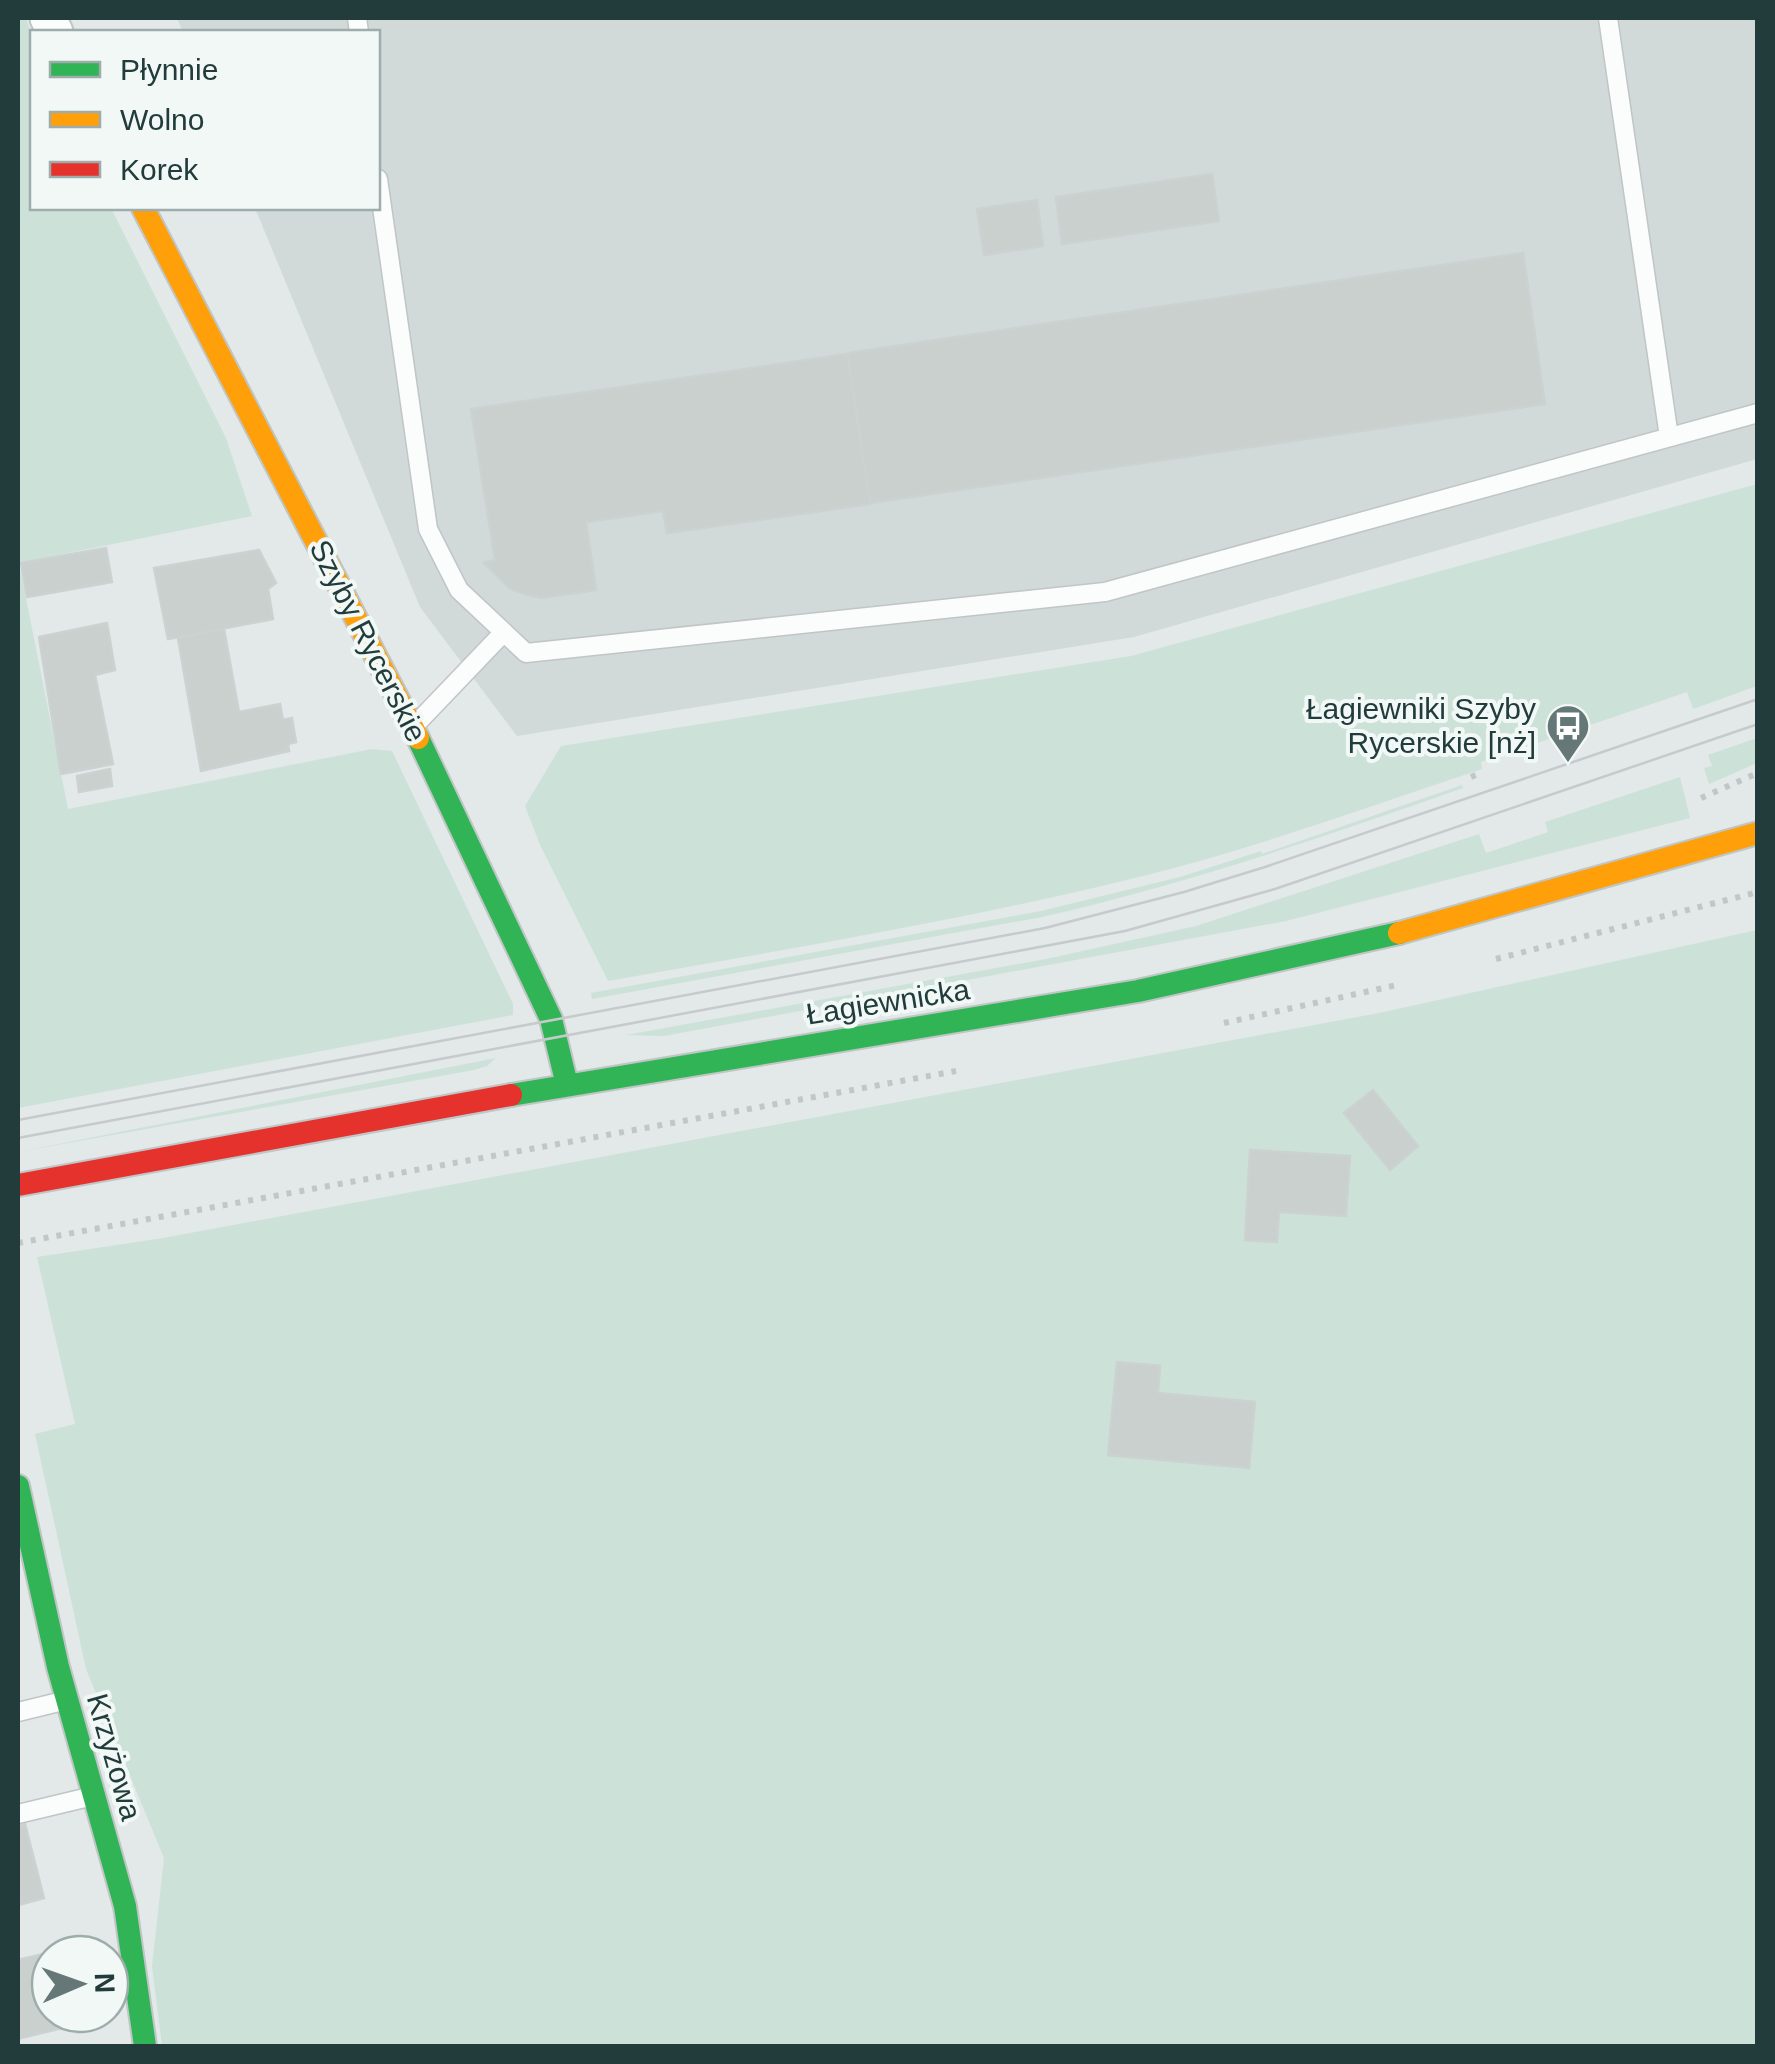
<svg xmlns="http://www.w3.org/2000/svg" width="1775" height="2064" font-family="Arial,sans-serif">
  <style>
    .built { fill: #d1dad8 }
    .green { fill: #cce2d8 }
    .building { fill: #cad0ce; stroke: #ccd1d1; stroke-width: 2.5 }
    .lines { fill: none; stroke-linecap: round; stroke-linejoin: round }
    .lane-casing { stroke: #c0c5c5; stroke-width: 21 }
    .street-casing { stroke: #c0c5c5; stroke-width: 39 }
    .fast-casing { stroke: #bfc6c5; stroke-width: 26 }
    .slow-casing { stroke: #bfc6c5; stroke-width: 26 }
    .jam-casing { stroke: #bfc6c5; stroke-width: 26 }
    .path { stroke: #c0c8c7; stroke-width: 6; stroke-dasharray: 5 8; stroke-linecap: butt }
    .lane { stroke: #fbfcfc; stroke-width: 18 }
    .street { stroke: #fbfcfc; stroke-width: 35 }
    .fast { stroke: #30b455; stroke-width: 22 }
    .slow { stroke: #ff9f0a; stroke-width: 22 }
    .jam { stroke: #e5322d; stroke-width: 22 }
    .tram { stroke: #c6caca; stroke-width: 2.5 }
    .labels { text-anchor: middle; stroke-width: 8; stroke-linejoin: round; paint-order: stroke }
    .street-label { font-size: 30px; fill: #213c3a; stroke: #f1f8f6 }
    .poi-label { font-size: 30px; fill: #213c3a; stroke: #f1f8f6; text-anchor: end }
  </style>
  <rect width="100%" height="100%" fill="#e3e8e8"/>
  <path class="built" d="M177 18H1757V459L1134 637 517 736 420 607 255 208H378V32H183Z"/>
  <path class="green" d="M18 18H26L32 37V208H111L226 438 252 516 19 563 68 809 372 749 392 751 513 1004V1015L18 1108Z
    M1757 484V686L1693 709 1687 692 1481 762 1482 769C1370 806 1257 848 1143 876 966 920 787 949 608 981L540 845 525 806 561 746 1131 656Z
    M1757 738V763L1709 784 1704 768 1712 766 1708 755Z
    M1680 777 1690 818 1286 921 664 1036 626 1035 1046 959 1196 926 1479 834 1486 853 1548 832 1545 822Z
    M1462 785 1463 788C1324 837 1186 884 1042 917L592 999 591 993 1041 911 1180 877 1261 851 1262 854Z
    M1757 930V2046H162L152 1966 164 1858 86 1669 35 1434 75 1424 37 1257 163 1238 1379 1013Z
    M496 1058 487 1066 474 1070 18 1152Z"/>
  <path class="building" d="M1212 174 1219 221 1062 244 1056 197Z
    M1037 200 1043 246 984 255 977 209Z
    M1523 253 1545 404 870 503 848 353Z
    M847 354 870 504 667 533 663 511 586 522 596 590 541 598 525 594 509 588 484 563 495 560 471 409Z
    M106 548 112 582 27 597 21 563Z
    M259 550 276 583 268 589 273 619 168 639 154 568Z
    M107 623 115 670 95 675 113 764 61 774 39 637Z
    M224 629 239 712 280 704 283 720 292 718 296 742 288 744 289 751 201 771 178 638Z
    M110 769 112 786 79 792 77 776Z
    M1373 1090 1418 1146 1390 1170 1344 1113Z
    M1250 1150 1350 1156 1346 1216 1279 1212 1277 1242 1245 1240Z
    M1117 1362 1160 1366 1158 1393 1255 1402 1249 1468 1108 1455Z
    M25 1824 44 1898 18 1905V1826Z
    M51 1952 50 2014H67L70 2026 18 2039V1960Z"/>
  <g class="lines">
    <g class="lane-casing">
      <path id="lane" d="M357 18 359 32
        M1608 18 1669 437
        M378 179 428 529 459 590 526 653 1105 592 1758 413
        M418 722 504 632
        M18 1712 67 1700
        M18 1814 93 1796"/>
    </g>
    <g class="street-casing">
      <path id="street" d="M48 18 55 32"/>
    </g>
    <g class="fast-casing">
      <path id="fast" d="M418 738 551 1019 567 1085
        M511 1095 1138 991 1399 933
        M18 1486 58 1667 125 1906 145 2046"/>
    </g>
    <g class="slow-casing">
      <path id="slow" d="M143 208 418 738
        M1399 933 1758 833"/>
    </g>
    <g class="jam-casing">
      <path id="jam" d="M18 1185 511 1095"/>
    </g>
    <path class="path" d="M1471 777 1483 772
      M1701 798 1758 773
      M1496 959 1758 892
      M1224 1023 1397 985
      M18 1243 956 1071"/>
    <use href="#lane" class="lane"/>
    <use href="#street" class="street"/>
    <use href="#fast" class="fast"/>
    <use href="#slow" class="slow"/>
    <use href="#jam" class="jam"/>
    <path class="tram" d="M18 1120 1045 928 1184 892 1265 867 1758 699
      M18 1138 1125 931 1275 889 1758 724"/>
  </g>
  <defs>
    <g id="bus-pin" transform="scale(2.25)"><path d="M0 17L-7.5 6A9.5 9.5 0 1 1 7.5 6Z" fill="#657877" stroke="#f1f8f6"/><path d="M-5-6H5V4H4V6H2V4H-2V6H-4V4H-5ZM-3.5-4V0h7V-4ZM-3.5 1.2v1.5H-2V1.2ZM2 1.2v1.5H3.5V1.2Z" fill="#fff"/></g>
  </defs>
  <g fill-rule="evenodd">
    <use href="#bus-pin" x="1568" y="726"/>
  </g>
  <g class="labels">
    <g class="street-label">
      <text transform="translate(368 641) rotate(63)" y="10">Szyby Rycerskie</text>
      <text transform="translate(888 1002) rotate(-9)" y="10">Łagiewnicka</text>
      <text transform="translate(114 1757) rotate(74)" y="10">Krzyżowa</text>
    </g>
    <g class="poi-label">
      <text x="1536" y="719">Łagiewniki Szyby<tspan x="1536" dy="34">Rycerskie [nż]</tspan></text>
    </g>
  </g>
  <rect width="1775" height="2064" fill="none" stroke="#213c3a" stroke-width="40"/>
  <rect x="30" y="30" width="350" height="180" fill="#f1f8f6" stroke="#9eadab" stroke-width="2.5"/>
  <rect x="50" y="62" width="50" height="15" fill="#30b455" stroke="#9eadab" stroke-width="2.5"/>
  <text x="120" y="80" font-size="30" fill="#213c3a">Płynnie</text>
  <rect x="50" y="112" width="50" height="15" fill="#ff9f0a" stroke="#9eadab" stroke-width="2.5"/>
  <text x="120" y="130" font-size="30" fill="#213c3a">Wolno</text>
  <rect x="50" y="162" width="50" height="15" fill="#e5322d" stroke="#9eadab" stroke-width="2.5"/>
  <text x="120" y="180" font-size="30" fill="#213c3a">Korek</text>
  <g transform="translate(80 1984) rotate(88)"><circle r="48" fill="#f1f8f6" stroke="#9eadab" stroke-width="2.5"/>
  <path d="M0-8L18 38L0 25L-18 38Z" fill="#657877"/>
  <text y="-15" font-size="28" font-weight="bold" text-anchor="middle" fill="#213c3a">N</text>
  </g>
</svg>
